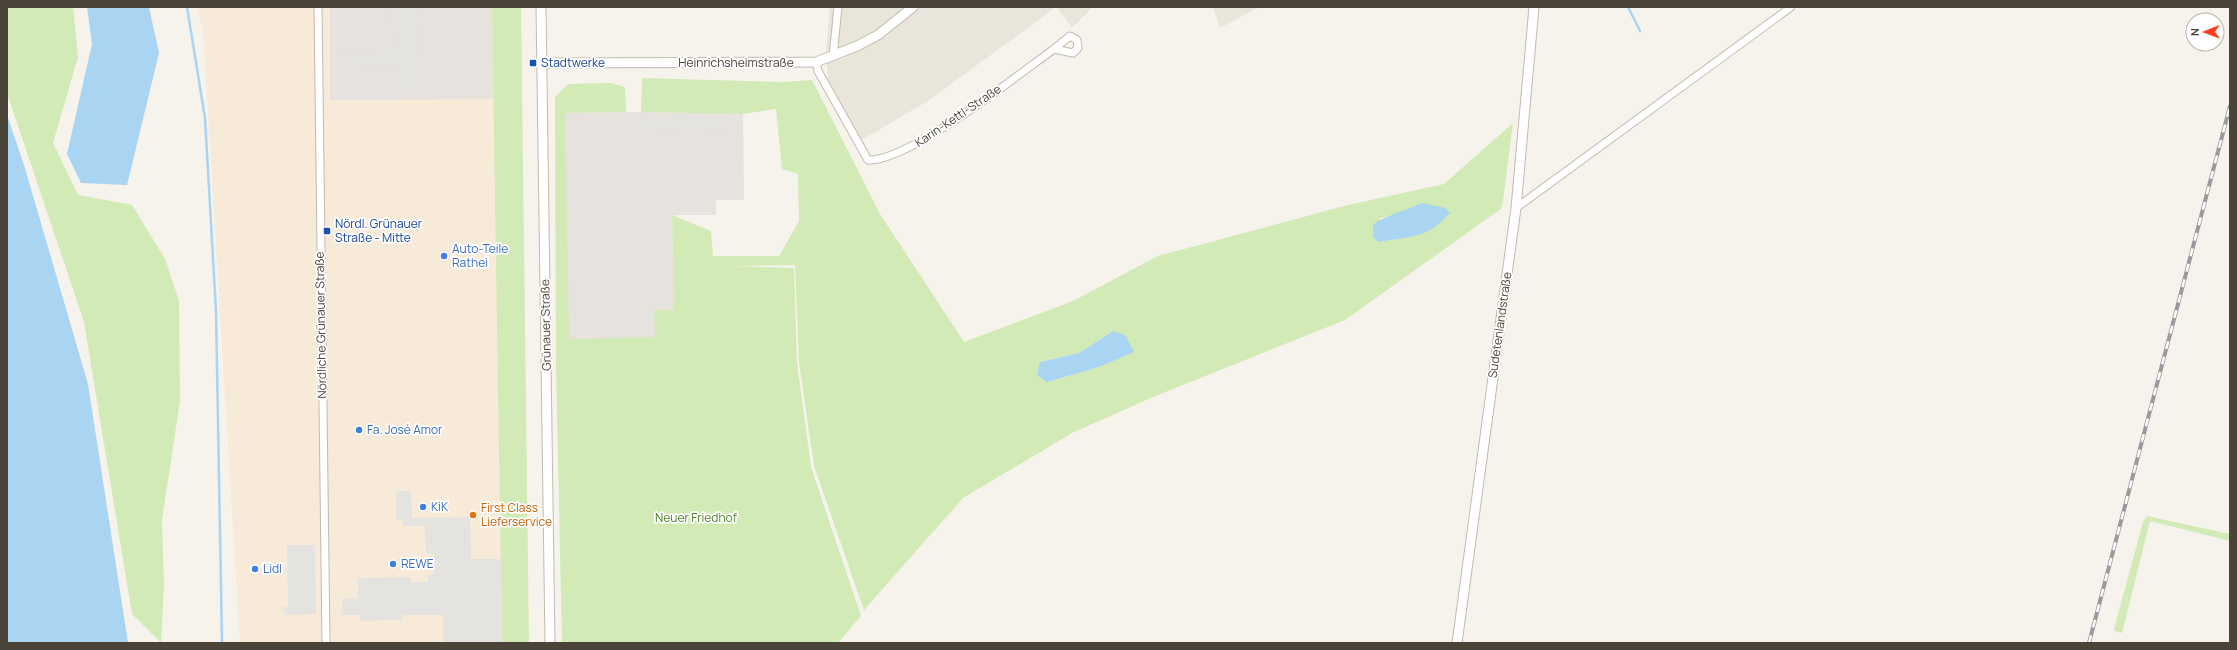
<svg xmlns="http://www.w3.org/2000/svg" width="2237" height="650" font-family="Manrope,sans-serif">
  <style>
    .residential { fill: #eae5da }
    .commercial { fill: #f7ead8 }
    .industrial { fill: #e6e2dd }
    .green { fill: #d2eab5; fill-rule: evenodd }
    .parking { fill: #e5e3e0 }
    .water { fill: #a9d4f2 }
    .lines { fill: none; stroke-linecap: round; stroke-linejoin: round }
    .stream { stroke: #a9d4f2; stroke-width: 2.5 }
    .minor-casing { stroke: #c2bbae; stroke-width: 9 }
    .tertiary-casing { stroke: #c2bbae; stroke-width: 11 }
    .minor { stroke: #fff; stroke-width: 7 }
    .tertiary { stroke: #fff; stroke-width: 9 }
    .rail-casing { stroke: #9a9a9a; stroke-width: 4 }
    .rail { stroke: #fff; stroke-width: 2.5; stroke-dasharray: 8; stroke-linecap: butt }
    .transit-dot { fill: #1a4fb4; stroke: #fff; stroke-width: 1.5 }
    .shop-dot { fill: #3f7fe0; stroke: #fff; stroke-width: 1.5 }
    .food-dot { fill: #e8710a; stroke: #fff; stroke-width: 1.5 }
    .labels { text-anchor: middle; stroke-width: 3.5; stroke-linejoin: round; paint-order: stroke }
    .transit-label { font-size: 12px; fill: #164399; stroke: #fff; text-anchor: start }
    .street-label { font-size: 12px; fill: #4b4439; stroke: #fff }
    .shop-label { font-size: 12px; fill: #366cbe; stroke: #fff; text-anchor: start }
    .food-label { font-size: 12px; fill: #c56008; stroke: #fff; text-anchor: start }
    .park-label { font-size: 12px; fill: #4a7f2a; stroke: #fff }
  </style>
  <rect width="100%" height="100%" fill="#f6f3ec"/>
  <path class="residential" d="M830 7H1056L928 101 858 142 828 86 826 52Z
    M1057 7H1093L1072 28Z
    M1213 7H1259L1220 28Z"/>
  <path class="commercial" d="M197 7H493L502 643H240L203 30Z"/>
  <path class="industrial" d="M330 7H492L493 99 330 100Z
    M641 112 743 114 744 200H716V215H672L674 310 655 338 568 339 565 113Z"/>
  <path class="green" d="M7 7H73L78 57 53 143 78 195 132 205 165 259 179 301 180 401 162 520 164 585 161 643 132 614 84 322 7 93Z
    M492 7H521L529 643H502Z
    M642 78 783 82 812 80 880 214 964 342 1073 301 1158 256 1348 205 1444 184 1513 123 1502 208 1345 320 1153 397 1072 433 963 498 864 610 814 466 799 362 795 265 733 266 794 268 797 363 811 467 861 616 838 643H562L556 365 555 97 568 84 610 83 625 87 626 112 565 113 569 339 655 337 654 310H674L672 215 711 231 713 256H779L799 221 798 174 782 169 776 109 743 114 641 112ZM1422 203 1401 238 1379 242 1380 218 1398 214ZM1113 331 1133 352 1099 367 1047 382 1037 375 1040 362 1079 353Z
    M2147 516 2230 534V541L2150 521 2122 633 2115 631 2114 629 2143 522Z"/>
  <path class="parking" d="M385 7H419L420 25 417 26 418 88H400V70L337 71V49L400 48 399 23H386Z
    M727 116V132L636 134V118Z
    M396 491H411L412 518 470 517 471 559H501L502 643H443V615H403V620L360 621V615H342V599L358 598V578L411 577V582H428V574H434V554L426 553 425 526H403V519L396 520Z
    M287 545H315L316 614 284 615 283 607H288Z"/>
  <path class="water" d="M87 7H149L159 53 127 185 81 183 67 154 92 44Z
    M7 115 24 165 88 384 128 643H7Z
    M1422 203 1445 208 1450 213C1427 239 1411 236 1379 242L1373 237V225C1383 216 1408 210 1422 203Z
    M1113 331 1125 335 1134 352 1099 367 1047 382 1037 375 1040 362 1079 353Z"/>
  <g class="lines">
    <path class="stream" d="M187 7 205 118 216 311 222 643
      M1628 7 1640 31"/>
    <g class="minor-casing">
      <path id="minor" d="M318 7 326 643
        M833 56 838 7
        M816 62 818 71 868 160C907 163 1019 74 1054 49L1073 53 1078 48 1077 40 1070 36 1054 49
        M1516 208 1791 7"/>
    </g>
    <g class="tertiary-casing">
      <path id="tertiary" d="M541 7 550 643
        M543 63 816 62 857 46 878 35 913 7
        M1457 643 1516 208 1534 7"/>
    </g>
    <use href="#minor" class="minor"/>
    <use href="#tertiary" class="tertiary"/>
    <g class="rail-casing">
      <path id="rail" d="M2089 643 2230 106"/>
    </g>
    <use href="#rail" class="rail"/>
  </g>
  <g class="transit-dot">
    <rect x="529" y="59" width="8" height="8" rx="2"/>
    <rect x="323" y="227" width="8" height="8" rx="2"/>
  </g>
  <g class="shop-dot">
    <circle cx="444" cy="256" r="4"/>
    <circle cx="359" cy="430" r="4"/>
    <circle cx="423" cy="507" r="4"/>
    <circle cx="393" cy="564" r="4"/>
    <circle cx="255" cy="569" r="4"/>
  </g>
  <circle class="food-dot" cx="473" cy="515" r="4"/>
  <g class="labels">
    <g class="transit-label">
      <text x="541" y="67">Stadtwerke</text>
      <text x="335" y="228">Nördl. Grünauer<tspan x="335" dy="14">Straße - Mitte</tspan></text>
    </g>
    <g class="street-label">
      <text x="736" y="67">Heinrichsheimstraße</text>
      <text transform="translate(958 116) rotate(-34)" y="4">Karin-Kettl-Straße</text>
      <text transform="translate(321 325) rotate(-91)" y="4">Nördliche Grünauer Straße</text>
      <text transform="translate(546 325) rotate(-91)" y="4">Grünauer Straße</text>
      <text transform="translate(1500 325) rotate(-82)" y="4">Sudetenlandstraße</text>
    </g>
    <g class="shop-label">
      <text x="452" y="253">Auto-Teile<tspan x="452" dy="14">Rathei</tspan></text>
      <text x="367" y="434">Fa. José Amor</text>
      <text x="431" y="511">KiK</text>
      <text x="401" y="568">REWE</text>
      <text x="263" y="573">Lidl</text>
    </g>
    <g class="food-label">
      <text x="481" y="512">First Class<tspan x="481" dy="14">Lieferservice</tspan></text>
    </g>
    <g class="park-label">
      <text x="696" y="522">Neuer Friedhof</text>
    </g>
  </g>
  <rect width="2237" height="650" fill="none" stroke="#4b4439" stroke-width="16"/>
  <g transform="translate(2205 32) rotate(269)"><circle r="19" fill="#ffffff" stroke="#b7b4b0"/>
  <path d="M0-3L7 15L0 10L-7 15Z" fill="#fc3f1d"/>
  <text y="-6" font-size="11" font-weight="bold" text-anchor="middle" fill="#4b4439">N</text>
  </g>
</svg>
